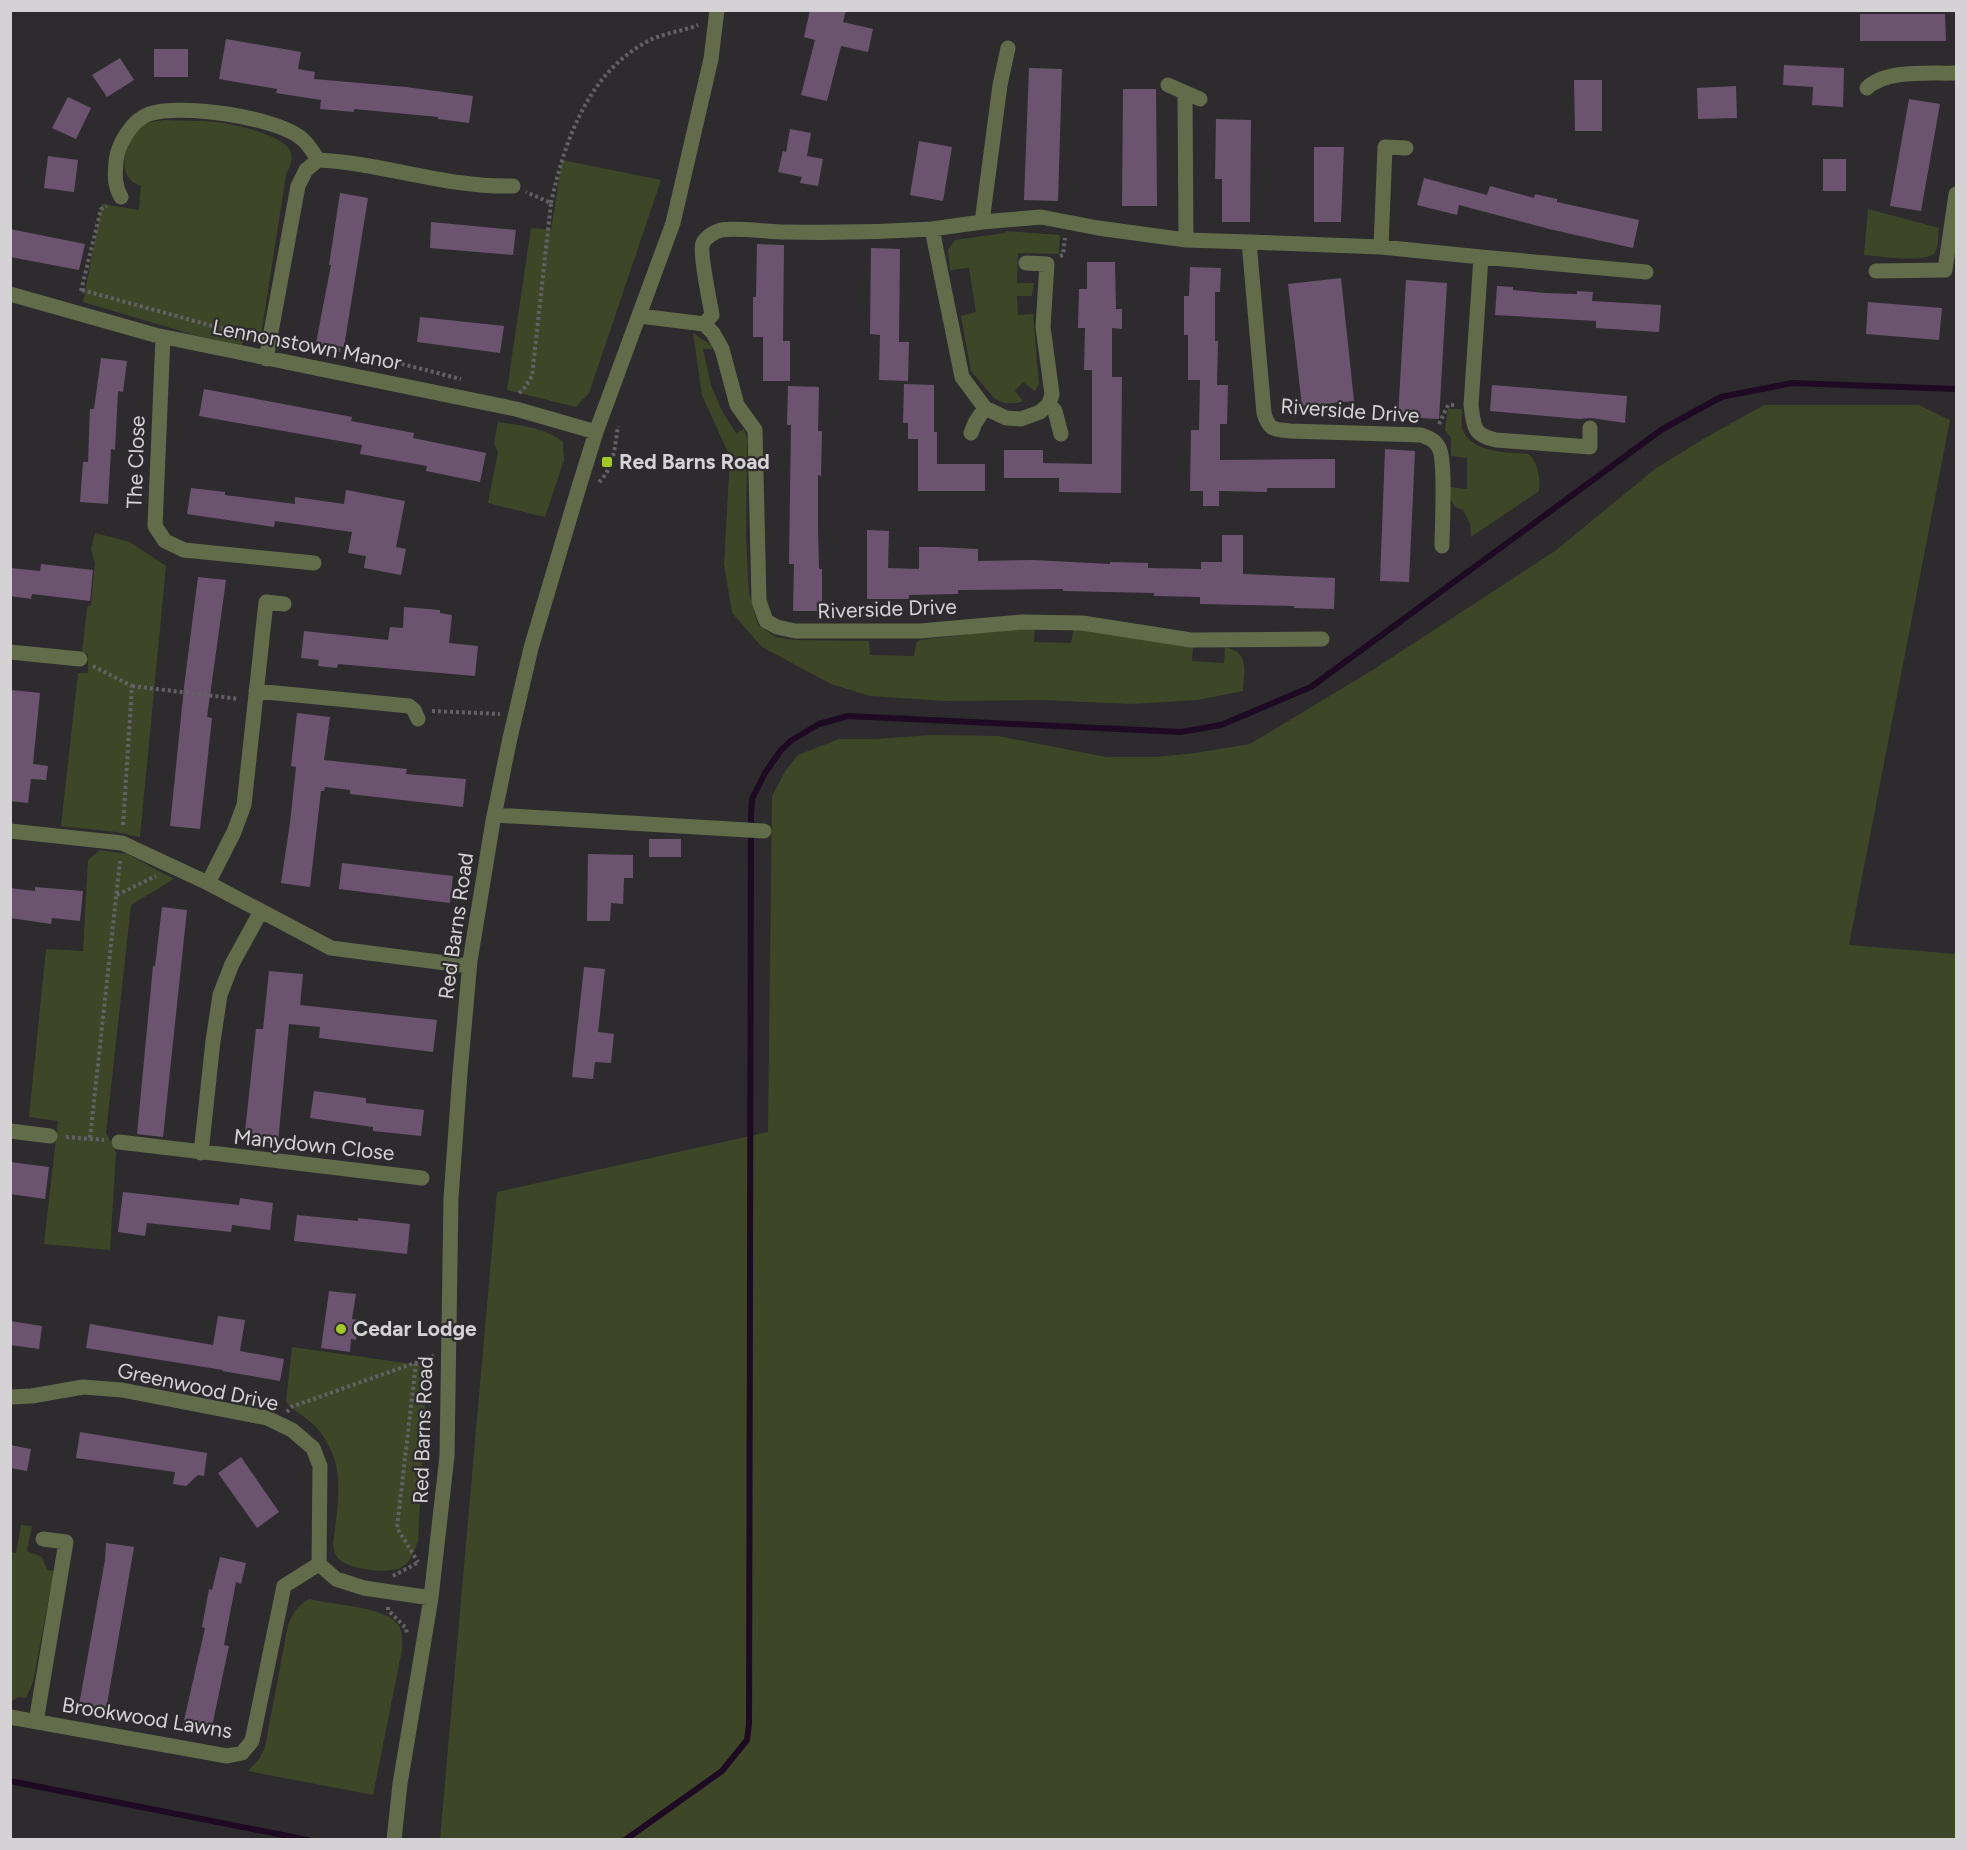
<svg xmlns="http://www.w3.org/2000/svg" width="1967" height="1850" font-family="Figtree,sans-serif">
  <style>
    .green { fill: #3d4727 }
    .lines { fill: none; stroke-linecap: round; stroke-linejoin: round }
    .stream { stroke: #1e0a22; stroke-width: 6 }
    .building { fill: #6c5471 }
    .path { stroke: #636164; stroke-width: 4; stroke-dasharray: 3 3; stroke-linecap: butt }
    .minor { stroke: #626c4b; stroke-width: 15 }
    .poi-dot { fill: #a3c926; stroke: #2d2b2e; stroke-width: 2 }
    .labels { text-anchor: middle; stroke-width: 4.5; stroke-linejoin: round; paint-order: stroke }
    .street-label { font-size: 21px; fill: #d4d2d4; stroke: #2d2b2e }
    .poi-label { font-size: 21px; font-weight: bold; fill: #d4d2d4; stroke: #2d2b2e; text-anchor: start }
  </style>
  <rect width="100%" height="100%" fill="#2d2b2e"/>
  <path class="green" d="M165 120C182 121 199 120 216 122 233 124 287 135 291 153 293 161 289 168 286 175L260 342 243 339 242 345 194 335 83 302 102 204 139 210 141 186C112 177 126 137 146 124 151 121 159 121 165 120Z
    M562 160 661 180 589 393 576 407 507 390 531 228 551 230Z
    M1868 209 1939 228C1938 235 1939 246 1935 252 1928 264 1878 256 1864 255Z
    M1005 231 1060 235 1059 254 1018 253 1017 283H1034L1032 296H1017L1018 315 1033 314 1039 384 1035 391 1023 382 1015 391 1023 401 1018 403H1004L994 398 971 371 961 316 976 312 969 268 950 270 948 250 955 240 1005 233Z
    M693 333 711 345 712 349H703L711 385 722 411 736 433 744 429 747 438 746 538 749 593 758 625 776 637 796 640 869 641 870 655 914 656 916 643 920 640 1035 626 1034 642 1071 643 1074 628 1193 647 1192 661 1224 663 1225 647C1250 653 1244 669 1243 691L1197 700 1132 704 1041 700 946 701 870 696 831 684 762 647 732 613 724 564 730 457 702 395Z
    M1764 405H1919L1950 420 1849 945 1956 954V1839H440L497 1192 768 1132 772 796 786 770 798 755 839 739H875L932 735 998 736 1106 757H1156L1195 753 1250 744 1371 671 1555 551 1655 469 1705 438Z
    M1448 409H1462C1462 415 1461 423 1462 428 1470 454 1508 452 1529 454 1539 466 1540 476 1539 491L1471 537 1470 523 1463 510 1455 507 1450 497 1449 487 1467 489V458L1451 456V438L1445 430Z
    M498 422C521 426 544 427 563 442L564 460 545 517 488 503 498 452 494 443Z
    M95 533 130 542 166 566 140 837 116 832 61 826 78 673H88V654L82 652 87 608 91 604 95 563 91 549Z
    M100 850 127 854 174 879 131 905 106 1133 116 1152 110 1250 44 1244 58 1121 29 1117 46 949 83 951 88 860Z
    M292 1347 427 1366 418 1541C414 1551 411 1563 400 1568 387 1574 352 1569 341 1561 335 1556 334 1551 333 1545 338 1500 348 1462 315 1426 306 1417 294 1411 286 1402Z
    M21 1525 32 1526 27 1551 42 1557 47 1570 54 1571 33 1682 26 1698 18 1697 11 1702V1552L16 1553Z
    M309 1599C331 1605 387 1606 399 1626 403 1633 402 1642 402 1650L373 1795 248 1771 259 1759 265 1747 288 1625C293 1613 298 1605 309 1599Z"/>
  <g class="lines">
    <path class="stream" d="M10 1781 308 1840
      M625 1840 722 1771 747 1740 749 1724 751 815 752 799 765 773 781 750 792 740 819 724 848 716 1181 732 1221 725 1311 687 1661 430 1721 397 1792 383 1956 389"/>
  </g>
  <path class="building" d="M810 10H846L843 22 873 29 868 52 841 46 827 101 801 95 815 40 804 37Z
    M1860 14H1945L1946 41H1860Z
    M226 39 301 52 298 69 315 72 314 79 406 87 473 96 469 123 438 119V117L354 109V112L320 109 321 100 276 93 277 89 219 79Z
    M154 49H188V77H154Z
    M120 58 134 80 107 97 92 75Z
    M1784 65 1844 68 1843 107 1812 105 1813 87 1783 85Z
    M1029 68 1062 69 1058 201 1024 200Z
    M1574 80H1602V131H1575Z
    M1736 86 1737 118 1698 119 1697 88Z
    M1123 89H1156L1157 206H1122Z
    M68 97 91 108 76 139 52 128Z
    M1909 99 1940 104 1921 211 1890 206Z
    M1216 119 1251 120 1250 222H1222V179H1215Z
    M790 129 811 133 807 156 823 159 818 186 800 183 802 177 778 172 783 151 786 152Z
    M919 141 952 147 943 201 910 195Z
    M1314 147H1344L1341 222H1314Z
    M48 156 78 160 74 192 44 188Z
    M1823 159H1846V191H1823Z
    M1424 178 1487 195 1490 186 1534 198 1535 194 1557 199V202L1639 220 1633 248 1549 229 1459 205 1457 215 1417 205Z
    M340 193 368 198 344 347 316 343 331 265H329Z
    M431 222 516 230 513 255 430 248Z
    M10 229 85 244 79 270 10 257Z
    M757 244 784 245 783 341H790V381H763V337H753V297H756Z
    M871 248 900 249 899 342H909L908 381 879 380 880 335 870 334Z
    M1087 262H1115L1116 309H1122V329L1112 328V377H1122L1121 493 1059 492V478H1004V450H1043V463L1092 464V370H1084L1085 328H1078L1079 289H1087Z
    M1190 267 1221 268 1220 292H1215V341H1218L1217 385H1228L1227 424H1220V460L1335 459V488H1267V492L1219 491V506H1203V491H1190L1191 430H1199L1200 380H1188V335H1184V296H1189Z
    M1341 278 1354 401 1302 406 1288 284Z
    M1406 280 1447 283 1439 419 1398 417Z
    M1497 286 1513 287V290L1545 293 1577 294V291L1593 292 1592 301 1661 305 1659 332 1596 328V321L1495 315Z
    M1868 302 1942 308 1939 340 1866 334Z
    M420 317 504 326 500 353 417 342Z
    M101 358 127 361 123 392 118 391 115 450 111 449 108 504 80 502 83 462H88L90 409H94Z
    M904 384 934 385V432H937V464H985V491H918V439H908V423H903Z
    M1492 385 1627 396 1625 423 1591 418 1579 419 1490 411Z
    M788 386 819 387 818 431H822L821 476 818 475V526L819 569H822V611H793L794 564H789L791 425H787Z
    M204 389 352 417 351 421 414 433 413 438 486 453 480 482 426 471 427 466 360 454 362 445 199 416Z
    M1385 449 1415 451 1409 582 1380 581Z
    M191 488 225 492V495L295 504V497L344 504 346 490 405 501 396 547 406 549 401 575 364 568 366 556 348 553 352 532 275 521 274 527 187 514Z
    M867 530 889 531 888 568 919 569V547H938L978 549V561L1034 560 1110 564V562L1148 563V568L1201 569V562H1222V535H1243V574L1335 578 1334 609 1294 608V606L1200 604V597L1154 596V593L1063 591V589L958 590V594L909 595V599H867Z
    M41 564 93 570 90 601 32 594 31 599 10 596V568L40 571Z
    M198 577 226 580 207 717 212 718 200 829 170 826 184 687Z
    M404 607 440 610V613L452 615 449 643 478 646 475 676 338 664 337 668 318 666 319 660 301 658 304 631 388 640 390 627 403 628Z
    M12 690 40 693 33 764 48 766 46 780 31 779 28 803 10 801V709Z
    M297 713 330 717 324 760 407 769 406 774 466 779 463 807 350 794V790L325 787 324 791H321L310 887 281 883 290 823 296 767 291 766Z
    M649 839H681V857H649Z
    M588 854 633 855V878H624L623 904 611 903 610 921H587Z
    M342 863 453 876 450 903 339 889Z
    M35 887 83 891 80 921 52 918 51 924 10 918V888L35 891Z
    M162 907 187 910 163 1137 137 1134 153 966H155Z
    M584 967 605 969 598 1032 614 1034 611 1063 595 1062 593 1079 572 1077Z
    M269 971 303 974 300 1005 437 1020 433 1052 319 1038 320 1027 289 1024 278 1143 244 1141 256 1029H263Z
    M314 1091 366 1098V1103L424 1110 421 1136 373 1131V1127L310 1118Z
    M10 1162 49 1167 45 1199 10 1194Z
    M123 1192 239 1205 240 1198 273 1203 270 1230 232 1225 231 1232 147 1223 145 1236 118 1232Z
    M297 1215 358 1221V1218L410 1224 407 1254 294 1241Z
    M329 1291 356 1294 352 1319 359 1320 356 1340 351 1339 350 1352 321 1348Z
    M218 1316 245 1320 240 1351 284 1359 280 1381 222 1371 223 1370 86 1348 90 1324 213 1345Z
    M10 1321 42 1326 39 1349 10 1345Z
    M80 1432 207 1453 204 1476 198 1475 186 1486 173 1484 175 1472 76 1458Z
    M10 1445 31 1449 27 1471 10 1468Z
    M241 1457 279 1512 257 1528 218 1473Z
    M106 1543 134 1547 106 1710 79 1705 105 1560Z
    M220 1557 246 1563 241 1584 236 1582 224 1645 229 1646 211 1731 183 1725 205 1628 202 1627 209 1589 212 1590Z"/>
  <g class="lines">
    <path class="path" d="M551 203C565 140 588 72 650 40 665 33 683 31 698 25
      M1060 256 1063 255 1065 238
      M82 290 220 328 256 335
      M81 291 101 209 107 206
      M284 341 363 354 461 379
      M519 393 523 390 532 376 551 203 526 192
      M1439 424 1448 405H1455
      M599 482C614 468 615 446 618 426
      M93 666 132 686 123 826
      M132 686 239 699
      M432 711 500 714
      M117 895 156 876
      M66 1137 104 1140
      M90 1138 120 861
      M416 1363 397 1528 418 1562
      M287 1412 291 1407 434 1356
      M393 1576 417 1563
      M388 1607V1610L406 1628 407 1634"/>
    <path class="minor" d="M1168 85 1200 99
      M1867 88C1886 69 1930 74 1956 73
      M121 197C114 185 115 175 116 161 118 144 132 120 149 114 179 103 276 117 301 138 308 143 313 152 318 160
      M982 222 1041 217 1098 228 1186 240 1185 93
      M932 229 982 222 1000 85 1008 48
      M1186 240 1249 242 1264 413C1269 430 1273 429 1290 431L1421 435C1429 438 1435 440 1439 448 1446 461 1442 527 1442 546
      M1249 242 1381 247 1385 147 1406 148
      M1381 247 1481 257 1471 405C1474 425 1472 435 1496 440L1590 447V428
      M1481 257 1646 272
      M1876 271 1945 270 1956 194
      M10 294 155 335 516 409 596 432
      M640 316 704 324 713 333 722 349 737 405 755 430 759 601 766 621 777 627 795 631H920L1022 622 1082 623 1191 640 1322 639
      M704 324 712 315C710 303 699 251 703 243 706 237 714 232 721 230 736 227 768 232 785 232 834 233 883 232 932 229L962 377 985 408 1006 418 1021 419 1040 412 1049 404 1052 394 1043 327 1047 264 1026 263
      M163 337 155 526 165 541 184 550 314 563
      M266 359 298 186 306 170 318 160C383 163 447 188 513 186
      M1049 404 1055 411 1061 434
      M971 433 975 423 985 408
      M10 652 80 659
      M256 691 409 706 414 710 418 719
      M494 815 764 831
      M10 831 122 843 208 883 331 948 469 966
      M208 883 234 832 244 805 266 602 284 604
      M10 1131 50 1136
      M119 1142 422 1178
      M201 1153 213 1041 220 995 232 964 261 911
      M10 1397 32 1396 83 1387 122 1390 267 1418 292 1430 313 1448 320 1466 319 1564 336 1579 364 1588 431 1598
      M10 1717 227 1756 242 1753 252 1741 284 1586 319 1564
      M36 1722 66 1542 43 1539
      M394 1840 400 1784 431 1598 447 1456 451 1198 460 1073 470 961 493 821 510 738 531 648 578 490 596 432 673 223 711 59 717 10"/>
  </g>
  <g class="poi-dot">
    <rect x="601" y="456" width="12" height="12" rx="3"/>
    <circle cx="341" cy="1329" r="6"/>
  </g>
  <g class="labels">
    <g class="street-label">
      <text transform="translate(307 345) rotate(11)" y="7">Lennonstown Manor</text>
      <text transform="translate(1350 411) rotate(4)" y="7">Riverside Drive</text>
      <text transform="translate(136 462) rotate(-88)" y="7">The Close</text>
      <text transform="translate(887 609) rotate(-2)" y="7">Riverside Drive</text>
      <text transform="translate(456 926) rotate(-82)" y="7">Red Barns Road</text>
      <text transform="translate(314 1145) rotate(6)" y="7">Manydown Close</text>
      <text transform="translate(198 1387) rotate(12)" y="7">Greenwood Drive</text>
      <text transform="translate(423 1430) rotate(-88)" y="7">Red Barns Road</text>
      <text transform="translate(147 1718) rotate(9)" y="7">Brookwood Lawns</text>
    </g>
    <g class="poi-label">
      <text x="619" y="469">Red Barns Road</text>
      <text x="353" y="1336">Cedar Lodge</text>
    </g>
  </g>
  <rect width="1967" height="1850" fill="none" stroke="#d4d2d4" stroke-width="24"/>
</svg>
